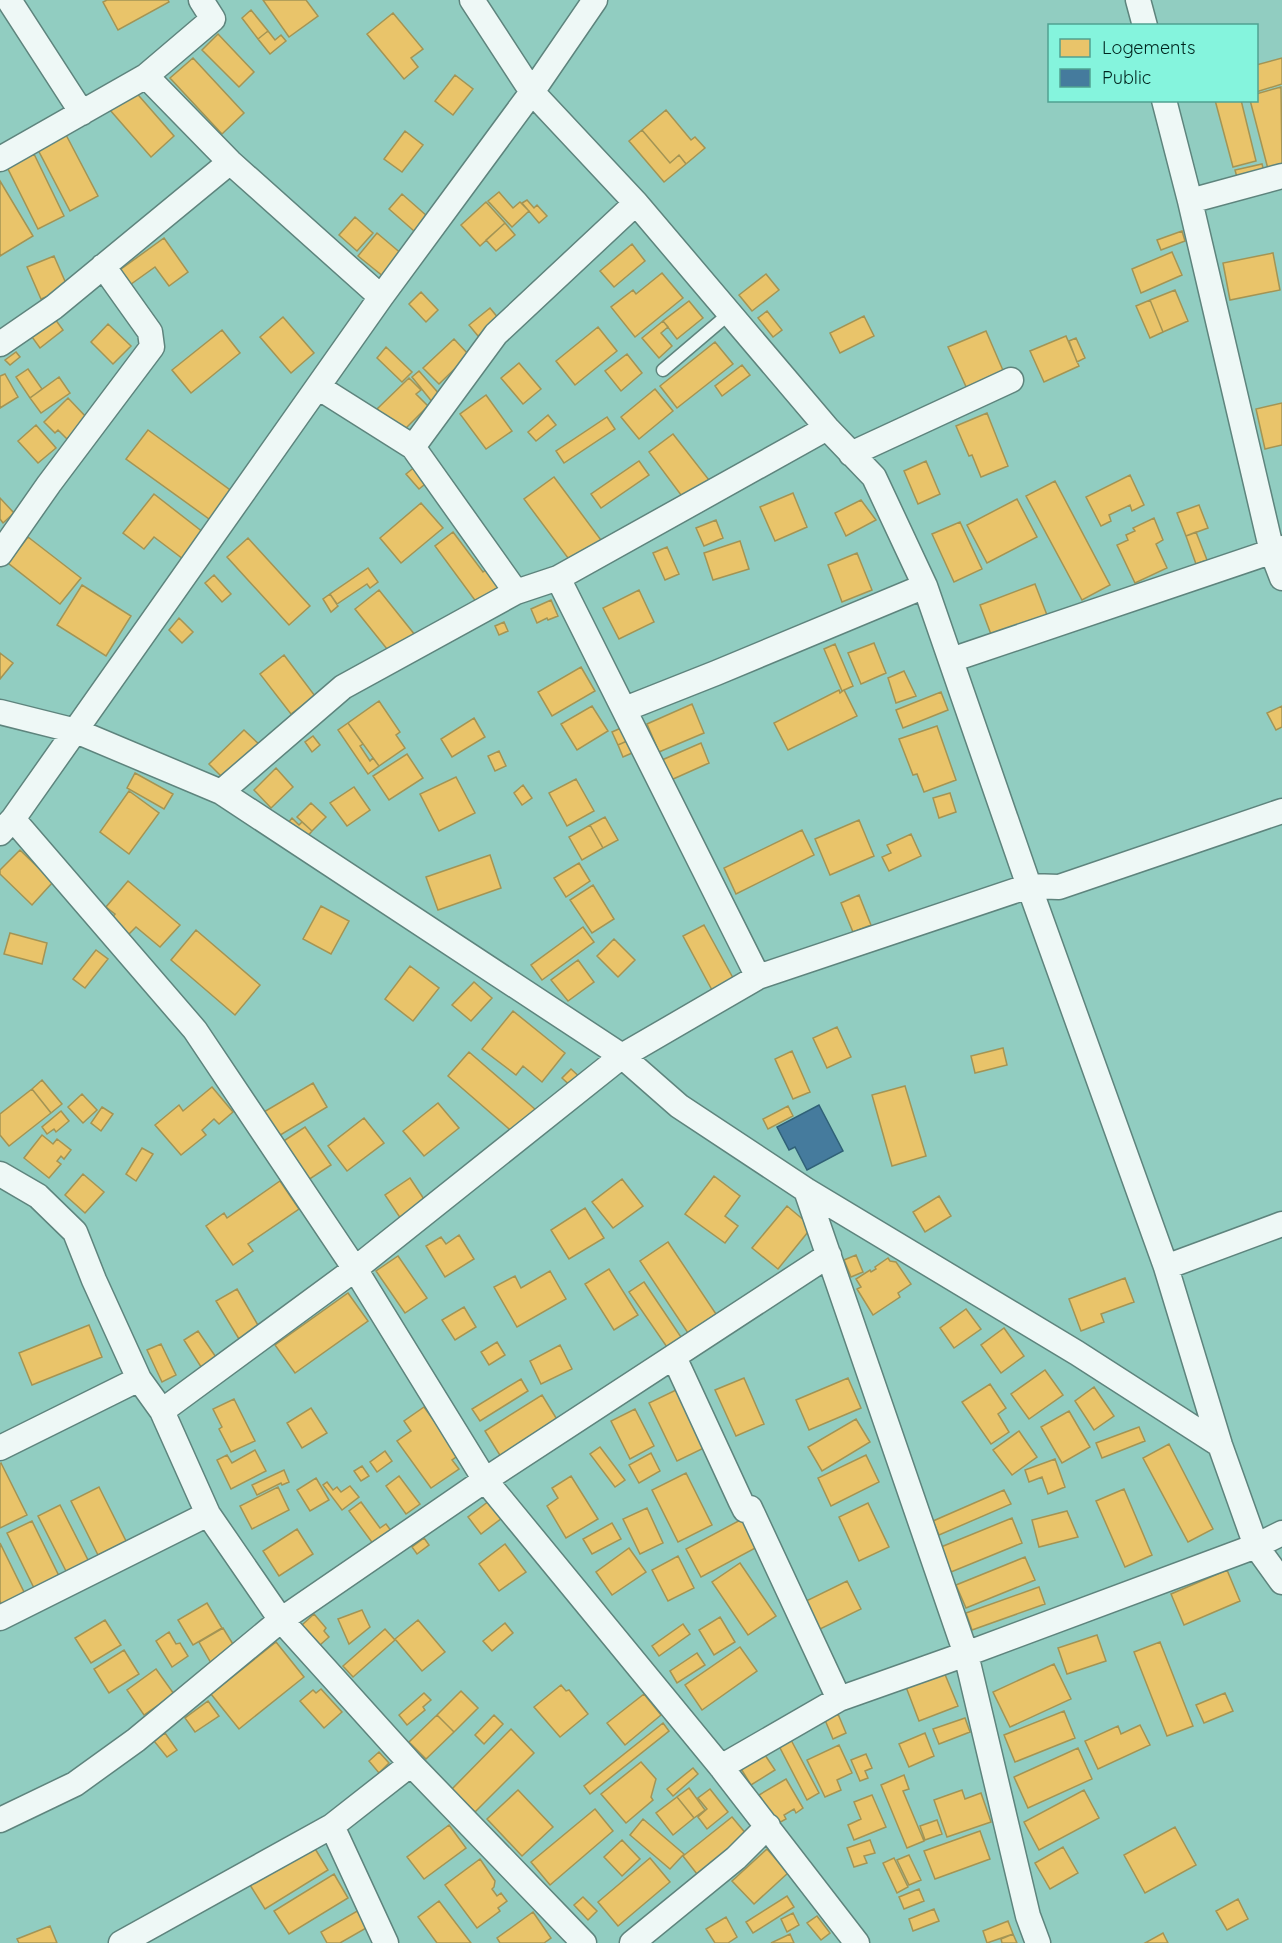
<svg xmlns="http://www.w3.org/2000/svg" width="1282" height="1943" font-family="Quicksand,sans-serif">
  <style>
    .homes { fill: #e9c46a; stroke: #a39454; stroke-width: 1.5 }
    .public { fill: #457b9d; stroke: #306177; stroke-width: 1.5 }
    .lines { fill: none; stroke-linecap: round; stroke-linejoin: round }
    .lane-casing { stroke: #5e847d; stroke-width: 15 }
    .street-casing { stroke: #5e847d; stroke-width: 27 }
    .lane { stroke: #eef8f6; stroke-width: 12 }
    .street { stroke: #eef8f6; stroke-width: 24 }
  </style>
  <rect width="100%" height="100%" fill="#91cdc1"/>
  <path class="homes" d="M107 0H168L169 2 118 30 103 2Z
    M263 0H306L318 16 289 37Z
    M251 10 268 31 258 39 242 18Z
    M393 13 423 49 411 58 418 67 404 79 367 34Z
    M268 31 275 40 281 35 286 41 270 54 258 39Z
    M218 34 254 72 239 87 202 50Z
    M193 58 244 113 222 134 170 78Z
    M1282 58V84L1256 92V65Z
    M455 75 473 89 453 115 435 101Z
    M1281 87 1282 165 1268 169 1250 100H1256V94Z
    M133 89 174 136 151 157 110 110Z
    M1215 100H1241L1256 161 1233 167Z
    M666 110 691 140 695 137 705 148 686 164 679 155 670 163 642 130Z
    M642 130 670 163 679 155 686 164 664 182 629 141Z
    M64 131 98 196 70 211 36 146Z
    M405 131 423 145 402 172 384 159Z
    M34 154 64 216 38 229 7 167Z
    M1262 164 1265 175 1238 181 1235 170Z
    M0 181 33 236 0 256Z
    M499 192 513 208 520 202 529 211 512 227 488 201Z
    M402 194 427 216 414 231 389 209Z
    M527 200 534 208 537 205 547 216 539 223 522 203Z
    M486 202 505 223 480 246 461 225Z
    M355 217 373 233 357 251 339 235Z
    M505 223 515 235 496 251 486 240Z
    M1182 231 1185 241 1161 250 1157 240Z
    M377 233 403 255 384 277 358 256Z
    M164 238 188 272 169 286 155 267 127 287 117 272Z
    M632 244 645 261 614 287 600 271Z
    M1172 252 1182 275 1141 293 1132 269Z
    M1273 253 1280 290 1230 300 1223 263Z
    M54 256 68 288 41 299 27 267Z
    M662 273 683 298 635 337 611 307 633 290 636 294Z
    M766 274 779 290 752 311 739 295Z
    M1175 290 1188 321 1163 332 1150 300Z
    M421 292 438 310 426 322 409 304Z
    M1150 300 1163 332 1150 338 1136 306Z
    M689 301 703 318 677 339 663 321Z
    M490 308 499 319 478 336 469 325Z
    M767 311 782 330 773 337 758 318Z
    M864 316 874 336 840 353 830 333Z
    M283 317 314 353 291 373 260 337Z
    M55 319 63 330 40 348 32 337Z
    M663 321 668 327 661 333 672 346 659 358 642 338Z
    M108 324 131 346 113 364 91 342Z
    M598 327 617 351 575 385 556 361Z
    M222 330 240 353 191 393 172 370Z
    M986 331 1005 375 968 391 948 347Z
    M1066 336 1079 366 1044 382 1030 351Z
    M1076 338 1085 358 1077 362 1069 341Z
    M454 339 469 355 439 384 423 368Z
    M715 342 733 364 677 408 660 386Z
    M386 347 412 372 402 382 377 358Z
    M16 352 20 357 10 365 5 360Z
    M627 354 642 373 621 391 605 371Z
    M519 363 541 389 523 404 501 378Z
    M742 365 750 375 722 396 715 386Z
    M28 369 42 389 30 398 16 377Z
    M419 371 441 396 433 403 412 377Z
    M5 374 18 397 0 408V376Z
    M59 377 70 393 41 413 30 398Z
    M409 378 421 390 416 394 428 406 401 433 377 409Z
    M655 389 673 411 639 439 621 417Z
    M486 395 512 431 486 449 460 414Z
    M68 398 88 419 67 439 58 430 55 433 44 422Z
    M1282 403V445L1265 449 1256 409Z
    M987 413 1008 466 981 477 972 455 969 456 956 426Z
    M548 415 556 425 536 441 528 432Z
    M607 417 615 429 564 463 556 451Z
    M36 425 56 448 38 463 18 441Z
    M148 430 237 495 216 524 126 459Z
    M673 434 709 480 684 499 649 452Z
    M639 461 649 475 601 508 591 494Z
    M926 461 940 494 918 504 904 471Z
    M416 466 429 481 419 489 406 474Z
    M1130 475 1144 505 1132 511 1130 505 1109 515 1111 521 1101 526 1086 497Z
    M554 477 601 540 571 562 524 499Z
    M1055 481 1110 585 1082 600 1026 496Z
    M793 493 807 527 775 541 760 507Z
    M154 494 208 536 187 562 154 537 144 549 123 533Z
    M0 498 14 513 3 523 0 519Z
    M1017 499 1037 537 987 563 967 525Z
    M861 500 876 520 846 536 835 513Z
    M421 503 443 528 401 563 380 538Z
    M1199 505 1208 528 1186 536 1177 513Z
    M1154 518 1163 540 1156 544 1167 568 1135 583 1117 545 1128 540 1126 535 1135 531 1133 528Z
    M716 520 723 538 704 546 696 528Z
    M960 522 982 569 954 582 932 534Z
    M453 532 483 572 487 569 499 586 477 603 435 546Z
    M1196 532 1207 560 1196 564 1186 536Z
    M28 537 81 578 60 604 8 563Z
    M248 538 310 606 289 625 227 557Z
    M740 541 749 569 713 580 704 553Z
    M667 547 679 574 665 580 653 553Z
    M857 553 872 590 842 602 828 565Z
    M368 568 378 582 370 588 367 584 337 604 330 594Z
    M214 575 231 594 222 602 205 583Z
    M1035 584 1047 615 992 637 980 605Z
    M82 585 131 616 106 656 57 625Z
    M379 590 415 635 391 654 355 609Z
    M639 590 654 622 619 639 603 608Z
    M330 594 338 606 331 612 323 599Z
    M551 600 558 616 548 620 547 618 537 623 531 609Z
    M179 618 193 632 182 643 169 630Z
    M504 622 508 631 499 635 495 626Z
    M874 643 886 673 861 684 848 653Z
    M835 644 853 686 842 691 824 649Z
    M0 653 13 663 0 679Z
    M284 655 315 696 291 714 260 674Z
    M581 667 595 691 552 716 538 692Z
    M904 671 916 696 896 703 888 678Z
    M839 690 840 693 844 690 857 716 788 750 774 723Z
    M941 692 948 710 903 728 896 710Z
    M379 701 400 732 396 735 405 748 379 766 348 723Z
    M692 704 704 733 659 752 647 724Z
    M592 706 608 731 577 750 561 724Z
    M1282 706V727L1276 730 1267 713Z
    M474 718 485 737 452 757 441 739Z
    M348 723 363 744 360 746 370 761 373 758 379 766 368 774 338 730Z
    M937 726 956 780 924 792 917 774 913 775 899 739Z
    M621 728 627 741 618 745 612 732Z
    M244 730 261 746 226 781 209 764Z
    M313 736 320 745 312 752 305 742Z
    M627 741 632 753 623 757 618 745Z
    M701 743 709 763 671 780 662 760Z
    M499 751 506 766 495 771 488 756Z
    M407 754 423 778 389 800 373 776Z
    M276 768 293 787 271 808 254 790Z
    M135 773 173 794 164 809 127 788Z
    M456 777 475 813 439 831 420 794Z
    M576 779 594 811 567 826 549 793Z
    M523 785 532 798 522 805 514 793Z
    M354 787 370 810 347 826 330 803Z
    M129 791 159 813 129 854 100 832Z
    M950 793 956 812 939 818 933 798Z
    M311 803 326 817 312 831 297 817Z
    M605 817 618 840 603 848 590 825Z
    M292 818 299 825 302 822 312 831 306 838 287 824Z
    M859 820 874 856 830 875 815 839Z
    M590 825 603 848 582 860 569 837Z
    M802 830 814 855 736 894 724 868Z
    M911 834 921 856 889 871 882 857 891 853 887 845Z
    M20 850 53 882 32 905 0 874V870Z
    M490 855 501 888 438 910 426 877Z
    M579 863 590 881 566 897 554 878Z
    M128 881 180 925 160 947 136 927 125 938 107 923 115 914 106 907Z
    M593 885 614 919 592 933 570 900Z
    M859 895 871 925 853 932 841 903Z
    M321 906 349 921 331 954 303 939Z
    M704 925 733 978 712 990 683 936Z
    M583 927 594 942 542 980 531 965Z
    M196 930 260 985 235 1015 171 960Z
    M10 933 47 943 42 964 4 954Z
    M614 939 635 960 618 977 597 956Z
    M96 950 108 959 85 988 73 979Z
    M578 960 594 982 568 1001 551 980Z
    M410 966 439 988 413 1021 385 999Z
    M474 982 492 998 471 1021 452 1005Z
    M513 1011 565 1053 542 1082 523 1066 516 1075 482 1049Z
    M837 1027 851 1057 827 1068 813 1038Z
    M1003 1048 1007 1065 975 1073 971 1056Z
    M792 1051 810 1092 793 1099 775 1059Z
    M469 1052 536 1110 515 1134 448 1076Z
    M571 1069 583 1080 575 1090 562 1078Z
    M42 1080 62 1104 51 1113 32 1089Z
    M313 1083 327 1107 272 1140 257 1116Z
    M905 1086 926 1156 892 1166 872 1095Z
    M212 1087 233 1112 219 1124 214 1119 202 1130 206 1135 181 1155 155 1125 179 1105 183 1111Z
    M32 1089 51 1113 9 1146 0 1135V1114Z
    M82 1094 97 1110 83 1123 68 1107Z
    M438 1103 459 1128 424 1156 403 1131Z
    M788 1106 793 1116 768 1129 763 1119Z
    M102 1107 113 1114 101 1131 91 1123Z
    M61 1111 69 1121 56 1132 54 1129 47 1134 42 1127Z
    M364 1118 384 1143 347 1171 328 1146Z
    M305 1127 331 1165 302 1184 276 1146Z
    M42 1135 53 1144 57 1139 71 1150 64 1159 61 1156 57 1161 61 1164 49 1178 24 1158Z
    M142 1148 153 1154 136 1181 126 1174Z
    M83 1174 104 1192 85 1213 65 1195Z
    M714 1176 740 1196 725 1216 738 1226 725 1243 685 1214Z
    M410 1178 430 1208 405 1225 385 1195Z
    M622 1179 643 1206 613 1228 592 1202Z
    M280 1181 299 1209 248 1244 253 1251 233 1265 206 1226 224 1213 227 1218Z
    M939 1196 951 1216 925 1232 913 1212Z
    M787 1206 812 1227 778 1269 752 1248Z
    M585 1208 604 1238 569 1259 551 1230Z
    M459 1235 474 1259 445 1277 426 1246 441 1237 446 1244Z
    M668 1242 716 1314 688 1333 640 1261Z
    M856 1255 863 1272 851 1277 844 1260Z
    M398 1256 427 1298 405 1313 376 1271Z
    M888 1258 890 1261 896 1262 911 1284 898 1293 900 1297 873 1315 857 1289 861 1287 856 1279 870 1270 871 1272 876 1269 875 1267Z
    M609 1269 638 1315 614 1330 585 1284Z
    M550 1271 566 1299 517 1327 494 1287 515 1276 521 1288Z
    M1125 1278 1134 1302 1101 1314 1104 1322 1081 1331 1069 1299Z
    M644 1282 683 1340 669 1350 629 1292Z
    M237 1289 259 1327 239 1339 216 1301Z
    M348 1293 368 1321 295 1373 275 1345Z
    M464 1307 476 1327 455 1340 442 1320Z
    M966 1309 981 1329 954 1348 940 1328Z
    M89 1325 102 1357 32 1385 19 1353Z
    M1004 1328 1024 1356 1001 1373 981 1345Z
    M198 1331 218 1360 203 1370 184 1340Z
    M497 1342 505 1355 489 1365 481 1352Z
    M161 1344 176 1375 162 1382 147 1350Z
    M560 1345 572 1369 541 1384 530 1361Z
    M1045 1370 1063 1395 1029 1419 1011 1394Z
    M744 1378 764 1424 736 1436 715 1390Z
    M848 1378 861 1408 809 1430 796 1400Z
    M521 1379 528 1391 480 1421 472 1409Z
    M990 1384 1006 1408 998 1414 1009 1432 991 1444 962 1402Z
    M1094 1387 1114 1416 1094 1430 1075 1401Z
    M676 1390 704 1448 677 1461 649 1403Z
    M542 1395 558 1421 501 1457 485 1431Z
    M234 1399 255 1441 231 1452 219 1429 222 1427 213 1409Z
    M424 1407 459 1455 452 1460 459 1469 431 1488 397 1441 411 1431 404 1421Z
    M311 1408 327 1433 302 1448 287 1423Z
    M635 1409 654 1446 630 1459 611 1421Z
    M1069 1411 1090 1447 1062 1463 1041 1427Z
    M856 1419 870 1442 822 1471 808 1447Z
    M1139 1427 1145 1441 1102 1458 1096 1443Z
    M1019 1431 1037 1457 1012 1475 993 1450Z
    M1169 1444 1213 1529 1188 1542 1143 1458Z
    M600 1447 625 1480 615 1487 590 1454Z
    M255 1450 266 1471 231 1489 217 1460 227 1455 232 1463Z
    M385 1451 392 1461 377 1472 370 1462Z
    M651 1453 660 1471 639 1483 629 1465Z
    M866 1455 879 1482 831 1506 818 1478Z
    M1055 1459 1065 1487 1048 1494 1042 1477 1029 1482 1025 1470Z
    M1 1463 27 1515 0 1528V1464Z
    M362 1466 369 1476 361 1481 354 1471Z
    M284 1470 289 1482 282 1485 281 1483 257 1495 252 1485Z
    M686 1473 712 1525 678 1542 652 1490Z
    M399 1476 420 1504 406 1514 386 1486Z
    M571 1476 598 1519 566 1538 547 1506 558 1498 552 1488Z
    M316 1478 329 1500 310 1511 297 1490Z
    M327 1482 333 1490 337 1487 341 1492 350 1486 359 1497 342 1510 323 1485Z
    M99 1487 126 1541 98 1555 71 1501Z
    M278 1487 289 1510 252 1529 240 1506Z
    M1124 1489 1152 1555 1125 1567 1096 1501Z
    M1004 1490 1011 1504 939 1535 933 1521Z
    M489 1501 502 1518 481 1534 468 1517Z
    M361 1502 380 1528 386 1524 392 1532 374 1545 349 1511Z
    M868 1503 889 1547 859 1561 839 1517Z
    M60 1505 89 1562 67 1573 38 1516Z
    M647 1508 663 1543 640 1554 623 1519Z
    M1067 1511 1078 1537 1039 1547 1032 1520Z
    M746 1517 761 1545 701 1577 686 1549Z
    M1012 1518 1022 1543 951 1572 941 1547Z
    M32 1521 59 1576 34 1588 7 1533Z
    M612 1523 621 1539 592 1554 583 1539Z
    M297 1529 313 1554 279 1576 263 1551Z
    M424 1538 429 1545 417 1554 412 1547Z
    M0 1543 25 1594 2 1605 0 1601Z
    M505 1544 526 1572 499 1591 479 1564Z
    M629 1548 646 1572 612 1595 596 1572Z
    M678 1556 694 1588 668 1601 652 1570Z
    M1025 1557 1035 1580 966 1608 956 1585Z
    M740 1563 776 1616 748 1635 712 1582Z
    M1227 1570 1240 1601 1184 1625 1171 1594Z
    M847 1581 861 1609 814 1632 800 1604Z
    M1039 1587 1045 1604 972 1630 966 1613Z
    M207 1603 222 1628 193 1645 178 1620Z
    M362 1610 370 1627 349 1644 338 1619Z
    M314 1614 326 1628 324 1631 329 1637 320 1645 302 1625Z
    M720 1617 735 1642 714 1655 699 1630Z
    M105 1620 121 1645 91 1663 75 1638Z
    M418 1620 445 1652 422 1671 395 1639Z
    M505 1623 513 1633 492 1651 483 1641Z
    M683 1624 690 1634 659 1656 652 1646Z
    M223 1628 236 1649 211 1663 199 1642Z
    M385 1629 395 1640 353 1677 343 1666Z
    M169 1632 176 1644 180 1643 188 1656 172 1667 156 1641Z
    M1097 1635 1106 1661 1067 1674 1058 1648Z
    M276 1642 304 1677 239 1729 211 1694Z
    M1160 1642 1193 1726 1167 1736 1134 1652Z
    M740 1647 757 1671 702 1710 685 1685Z
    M124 1650 139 1674 109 1693 94 1669Z
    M697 1653 705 1665 677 1683 670 1671Z
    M1054 1664 1071 1699 1010 1727 993 1692Z
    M156 1669 174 1694 144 1715 127 1690Z
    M944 1672 958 1706 919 1721 906 1687Z
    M561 1685 566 1691 569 1690 588 1714 560 1737 534 1707Z
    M321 1689 342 1712 324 1728 300 1701 313 1690 316 1693Z
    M461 1691 478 1708 454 1732 437 1715Z
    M424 1693 431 1700 423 1707 425 1710 407 1725 399 1715Z
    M1225 1693 1233 1711 1204 1723 1196 1705Z
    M644 1694 661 1715 625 1745 607 1723Z
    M208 1701 219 1716 195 1732 185 1718Z
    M1064 1711 1075 1738 1015 1762 1004 1735Z
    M838 1714 846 1733 833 1739 825 1720Z
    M437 1715 454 1732 426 1759 409 1742Z
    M494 1715 503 1724 484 1744 475 1735Z
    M965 1718 970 1732 939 1744 933 1729Z
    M663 1723 669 1731 590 1794 584 1786Z
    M1140 1725 1150 1745 1098 1769 1085 1741 1118 1726 1121 1734Z
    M511 1729 534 1753 475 1812 452 1789Z
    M165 1733 177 1750 167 1757 154 1741Z
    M925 1733 934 1756 909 1767 899 1744Z
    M790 1738 819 1793 807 1800 778 1744Z
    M839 1745 852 1773 837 1780 841 1790 825 1797 807 1760Z
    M1078 1748 1092 1779 1028 1808 1014 1777Z
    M379 1752 389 1763 379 1773 369 1761Z
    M763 1752 775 1770 751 1785 740 1767Z
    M866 1754 872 1768 865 1771 868 1778 860 1781 851 1760Z
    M641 1762 656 1779 651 1797 653 1800 626 1823 601 1794Z
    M693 1768 698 1774 673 1796 667 1789Z
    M904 1775 909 1789 903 1791 924 1841 907 1848 881 1785Z
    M786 1779 803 1808 796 1813 794 1809 784 1815 786 1819 777 1824 759 1795Z
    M689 1788 705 1810 694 1818 677 1797Z
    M710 1789 728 1812 707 1829 698 1817 707 1809 698 1798Z
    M518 1790 553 1827 522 1856 487 1819Z
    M962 1790 965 1799 981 1793 991 1822 947 1837 934 1800Z
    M1084 1790 1099 1818 1039 1850 1024 1822Z
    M872 1795 886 1827 854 1840 848 1825 861 1819 854 1802Z
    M677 1797 694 1818 673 1835 656 1813Z
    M595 1809 613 1831 550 1885 531 1862Z
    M732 1817 747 1835 697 1874 683 1856Z
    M643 1819 684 1854 670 1869 630 1835Z
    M937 1820 942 1834 925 1840 920 1826Z
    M449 1825 466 1848 424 1879 407 1857Z
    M1175 1827 1196 1865 1145 1893 1124 1855Z
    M980 1831 990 1859 935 1879 924 1851Z
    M622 1840 640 1859 622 1876 604 1857Z
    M870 1840 875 1853 864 1856 867 1863 854 1867 847 1848Z
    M314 1847 328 1870 265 1909 250 1885Z
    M1063 1847 1078 1873 1050 1889 1035 1863Z
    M767 1849 788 1873 754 1904 732 1881Z
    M909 1855 921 1880 909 1885 897 1860Z
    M650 1858 670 1882 618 1926 598 1902Z
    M894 1858 908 1887 897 1893 883 1863Z
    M480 1859 495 1881 494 1887 492 1889 497 1896 501 1893 507 1901 498 1908 500 1911 477 1928 445 1885Z
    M334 1874 348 1898 289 1934 274 1911Z
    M919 1889 924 1901 904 1909 899 1897Z
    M787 1896 794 1907 753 1933 746 1922Z
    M583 1897 597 1911 588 1920 574 1905Z
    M1238 1899 1248 1919 1227 1930 1216 1911Z
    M439 1901 471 1943H437L418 1917Z
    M934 1909 939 1921 913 1931 909 1919Z
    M359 1910 368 1927 340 1943H327L321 1932Z
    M533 1912 551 1938 544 1943H500L497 1938Z
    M793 1913 799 1925 787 1932 781 1919Z
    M817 1916 830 1933 821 1940 807 1923Z
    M726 1917 737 1937 728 1943H715L706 1929Z
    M1008 1921 1013 1934 987 1943 983 1931Z
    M50 1926 57 1943H19L17 1939Z
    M1163 1933 1168 1943H1145Z
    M790 1934 794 1943H771Z
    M1013 1934 1017 1943H1002L1001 1939Z"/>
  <path class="public" d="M819 1105 843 1151 807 1170 795 1147 789 1150 777 1127Z"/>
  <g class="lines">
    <g class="lane-casing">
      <path id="lane" d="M663 370 730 313"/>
    </g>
    <g class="street-casing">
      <path id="street" d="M9 0 82 113
        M472 0 532 92 636 203 827 428 874 477 925 586 1029 886 1166 1267 1220 1445 1256 1546 966 1654 839 1699 721 1767
        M1138 0 1145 26
        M146 76 230 162 381 297
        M1164 100 1190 201 1272 552 1282 578
        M0 159 146 76 213 19 201 0
        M1190 201 1282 176
        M0 344 54 307 230 162
        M318 387 413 447 516 592
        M413 447 496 334 636 203
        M851 454 1011 380
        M0 554 49 484 152 347 150 332 103 266
        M558 578 758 977
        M951 660 1282 548
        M625 709 716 673 925 586
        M0 712 76 731 221 792 622 1056 679 1106 806 1190 1077 1353 1220 1445
        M221 792 343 687 516 592 558 578 827 428
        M13 819 195 1030 355 1269 485 1480 721 1767 857 1943
        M0 833 13 819 381 297 532 92 595 0
        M0 1174 38 1196 75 1232 94 1280 139 1379 162 1411 208 1514 281 1620 411 1764 584 1943
        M806 1190 966 1654 1028 1916 1038 1943
        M1166 1267 1282 1224
        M674 1357 741 1502 745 1510 750 1508 839 1699
        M162 1411 355 1269 622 1056 758 977 1029 886 1059 887 1282 811
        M0 1448 139 1379
        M1282 1533 1256 1546 1282 1582
        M0 1618 208 1514
        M0 1820 75 1784 136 1740 281 1620 485 1480 829 1255
        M332 1826 386 1943
        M121 1943 332 1826 411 1764
        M632 1943 736 1858 768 1826"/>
    </g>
    <use href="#lane" class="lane"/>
    <use href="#street" class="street"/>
  </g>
  <rect x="1048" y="24" width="210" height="78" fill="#85f4dd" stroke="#50a191" stroke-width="1.5"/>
  <rect x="1060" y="39" width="30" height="18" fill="#e9c46a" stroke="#50a191" stroke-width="1.5"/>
  <text x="1102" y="54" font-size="18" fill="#00251f">Logements</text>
  <rect x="1060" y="69" width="30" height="18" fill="#457b9d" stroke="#50a191" stroke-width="1.5"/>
  <text x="1102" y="84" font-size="18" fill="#00251f">Public</text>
</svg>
